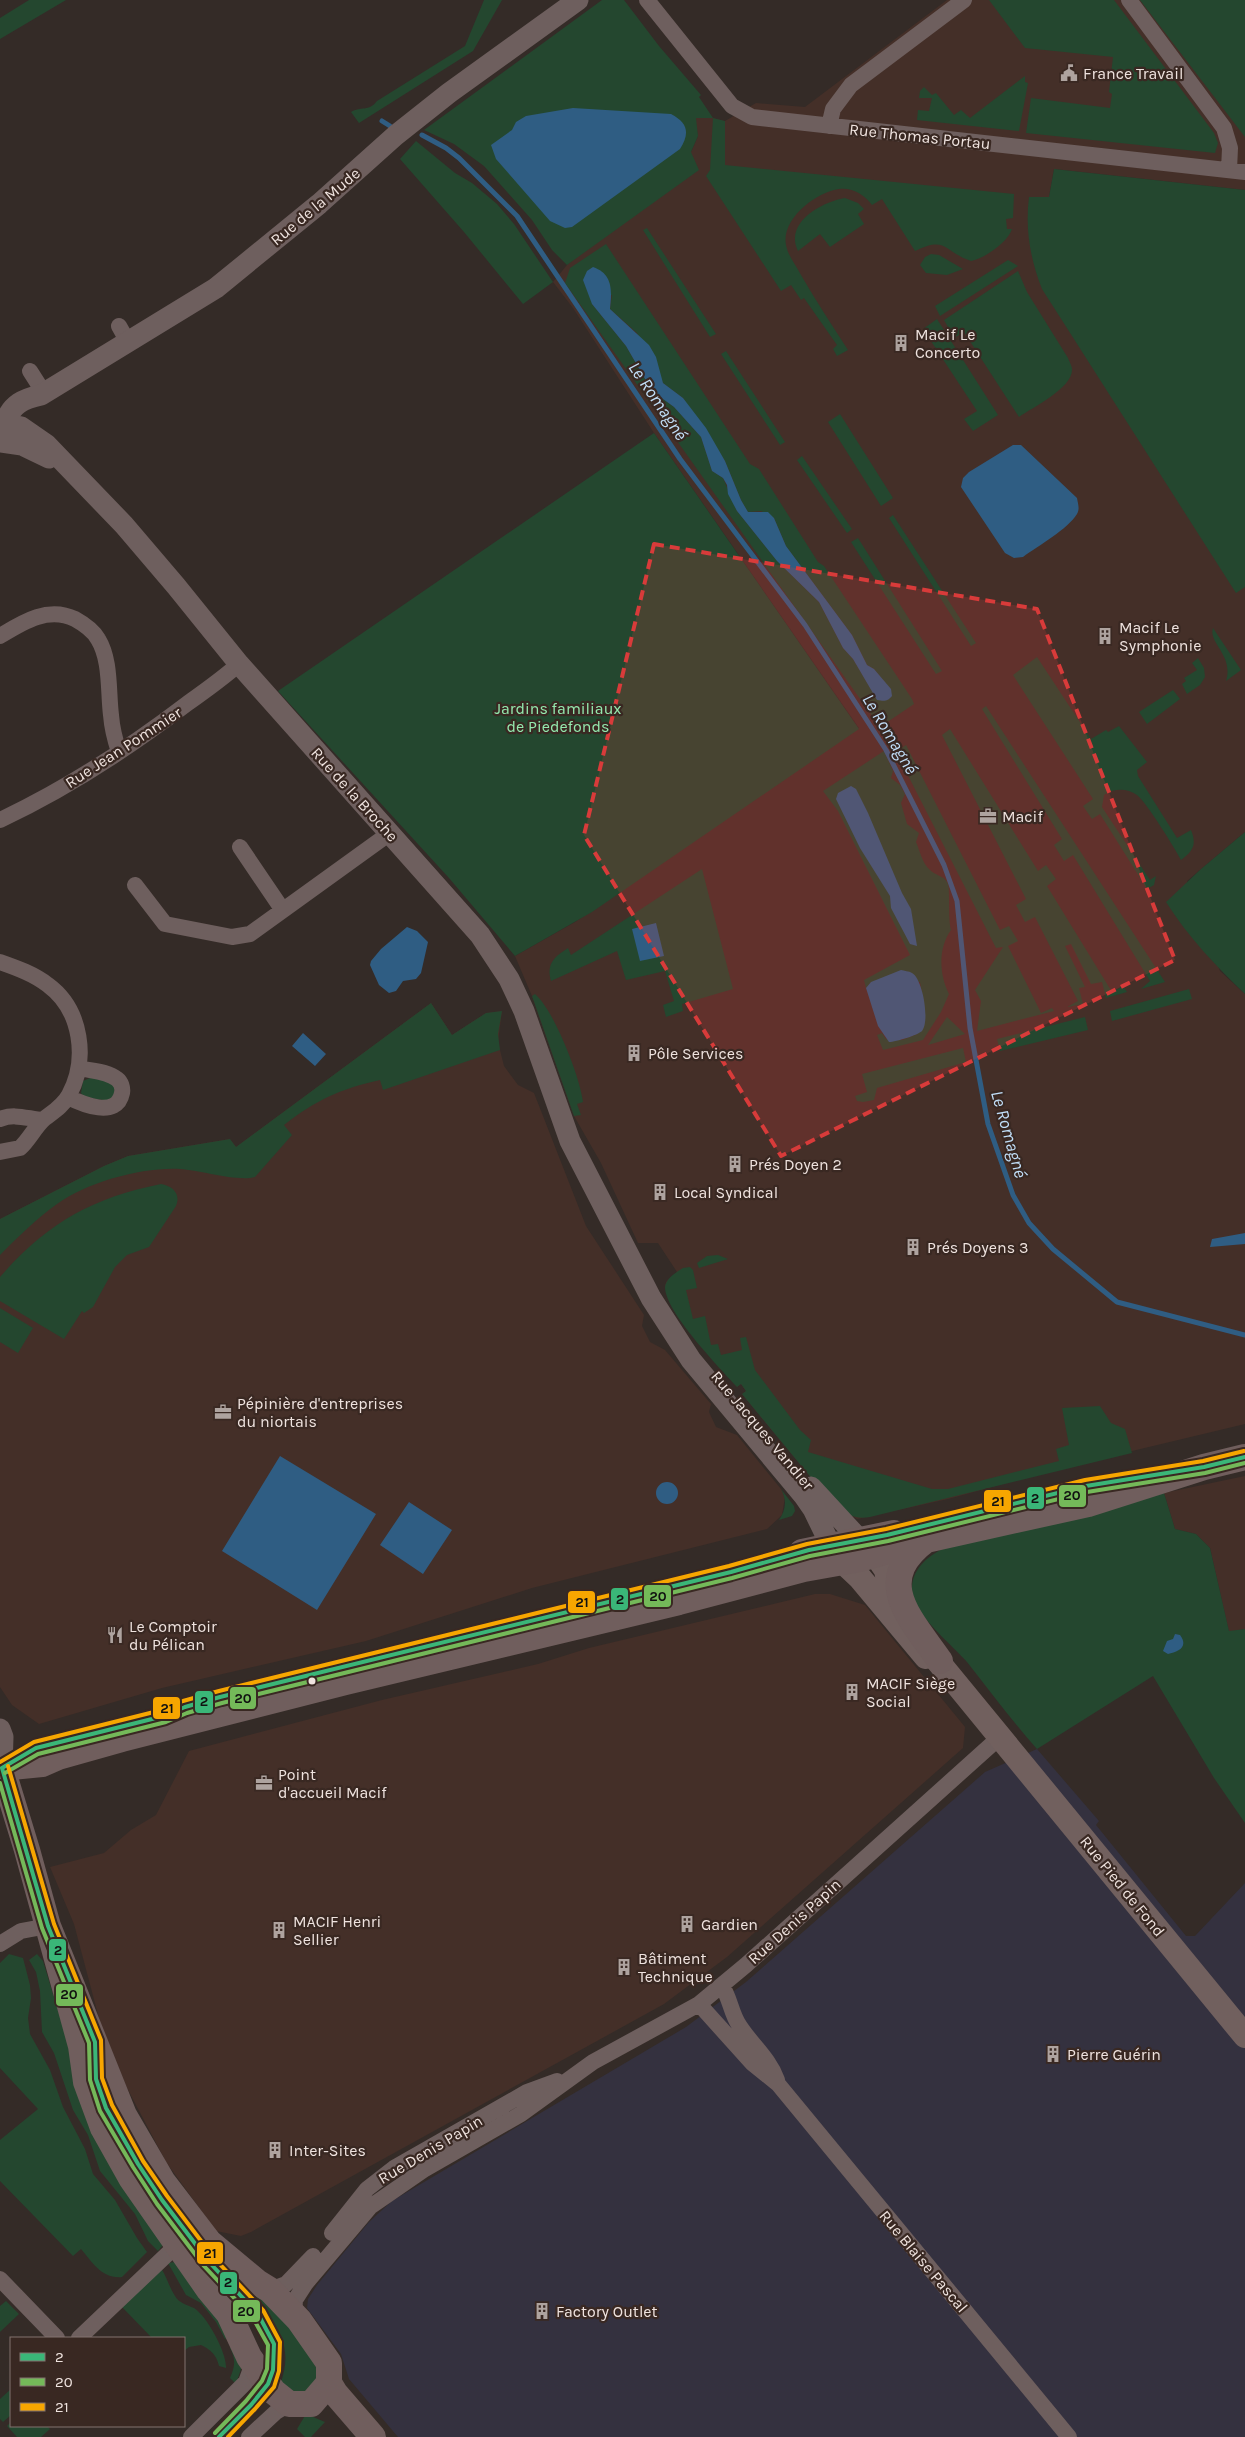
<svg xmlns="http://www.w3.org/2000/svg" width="1245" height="2437" font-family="Karla,sans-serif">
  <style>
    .built { fill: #442f28 }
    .industrial { fill: #34313f }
    .green { fill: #24472f; fill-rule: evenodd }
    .water { fill: #2f5d83 }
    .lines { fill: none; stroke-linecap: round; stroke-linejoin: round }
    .stream { stroke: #2f5d83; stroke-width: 5 }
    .minor { stroke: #6e5f5e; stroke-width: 16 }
    .tertiary { stroke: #6e5f5e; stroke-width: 21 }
    .secondary { stroke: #71605e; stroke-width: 24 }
    .primary { stroke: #705e5d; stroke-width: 26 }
    .bus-1-casing { stroke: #392822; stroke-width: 8 }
    .bus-2-casing { stroke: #392822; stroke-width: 8 }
    .bus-3-casing { stroke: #392822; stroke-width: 8 }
    .bus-1 { stroke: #3ab678; stroke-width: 4 }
    .bus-2 { stroke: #74b959; stroke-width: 4 }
    .bus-3 { stroke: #f7a600; stroke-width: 4 }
    .marked { fill: #d83b3a; fill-opacity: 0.2; stroke: #d83b3a; stroke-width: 4; stroke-dasharray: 10 6; stroke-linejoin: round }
    .bus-dot { fill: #efe3df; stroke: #392822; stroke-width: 2 }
    .labels { text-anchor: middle; stroke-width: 4.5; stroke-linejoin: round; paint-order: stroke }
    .poi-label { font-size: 16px; fill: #efe3df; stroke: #392822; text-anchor: start }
    .street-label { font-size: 16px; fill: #efe3df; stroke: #392822 }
    .park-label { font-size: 16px; fill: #94e9ae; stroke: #392822 }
    .water-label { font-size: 18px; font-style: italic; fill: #c1def8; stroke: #392822 }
    .line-badge { stroke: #392822; stroke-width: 2 }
    .pale-badge-label { font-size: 14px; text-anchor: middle; font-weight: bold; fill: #111 }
  </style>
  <rect width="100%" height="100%" fill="#342b27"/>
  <path class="built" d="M947 0H1245V190L1054 169 1049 197 1245 450V832L1187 881 1220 971 1245 994V1424L1061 1468 948 1499 857 1519 832 1503 742 1394 746 1391 741 1384 737 1387 705 1351 670 1302 665 1287 666 1282 677 1272 658 1243H638L601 1163 574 1116 532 996 515 956 575 922 859 728 654 433 573 308 553 282 567 265 691 152 698 136 695 118H713L725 121 756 103 805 107Z
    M431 1003 452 1035 486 1013 502 1011 498 1042 504 1066 518 1085 534 1093 586 1226 644 1315 642 1326 650 1342 665 1350 711 1404 709 1412 716 1427 737 1435 781 1489 785 1497 782 1515 767 1529 532 1588 366 1641 162 1688 39 1724 12 1705 0 1687V1219L104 1166 128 1156 230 1139 236 1147Z
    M1245 1476V1629L1229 1632 1210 1548 1196 1534 1175 1529 1164 1493Z
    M815 1594H830L865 1605 965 1727 963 1748 727 1957 664 2004 251 2232 241 2236 216 2231 166 2162 126 2086 100 2022 74 1924 50 1867 104 1853 131 1830 156 1815 189 1751 382 1700 538 1664 589 1648Z"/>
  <path class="industrial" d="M1037 1749 1099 1821 1096 1825 1186 1936H1195L1245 1883V2437H398L349 2379 341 2354 307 2308 308 2299 317 2285 369 2222 392 2201 686 2027 746 1982 985 1772Z"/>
  <path class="green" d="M29 0H66L0 39V18Z
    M484 0H502L473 51 359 123 351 112C361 106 369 112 377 101L465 46Z
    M602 0H624L659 46 701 95 699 97 713 118 725 121V165L1014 194 1013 218 1006 219 1007 229H1012C1008 242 984 259 971 261 944 252 947 235 915 251L882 199 872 205C865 195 852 187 839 189 816 192 781 219 786 245 788 256 796 265 801 275 816 301 832 325 848 350L837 356 833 349 837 345 804 298 801 300 791 285 781 291 706 176 710 170 713 118H696L698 136 691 152 699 170 567 265 552 250 532 220 484 166 454 144 424 130Z
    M989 0H1114L1214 133 1218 143 1215 153 1026 133 1031 98 1110 108 1112 94 1109 92 1113 57 1025 48Z
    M1140 0H1245V137Z
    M1025 76V82L1028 83 1019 131 917 120 918 110 929 111 932 98H919L920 91 924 87 932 95 936 93 954 115 961 110 970 118Z
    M416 141 455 173 472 183 497 204 514 224 553 282 523 304 464 232 400 159Z
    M1054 169 1245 190V587L1236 593 1042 289C1030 258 1025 229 1029 197H1049Z
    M845 198 858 203 864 209 858 214 864 224 830 247 820 234 798 251C784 223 821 202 845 198Z
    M647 228 716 334 710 337 643 230Z
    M606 244 750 464 759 469 818 562 824 566 912 699 914 704 880 727 565 283 570 268ZM612 295 610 309 637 333 663 383 683 398 725 461 741 500 748 512 761 511 774 518 786 546 852 635 867 665 874 669 891 690 877 699 853 659 843 648 819 602 777 561 737 511 723 478 712 471 701 437 674 407 652 391 626 346 592 304Z
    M931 254 939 255 963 269 947 275 926 273 920 265 925 257Z
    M1008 260 1018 266 940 316 935 306Z
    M1018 271 1027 292 1068 358C1069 361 1072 366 1072 369 1073 388 1033 407 1019 417L964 332 954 338 944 320Z
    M937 319 998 415 973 431 964 419 977 411 923 329Z
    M726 351 785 442 780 445 721 354Z
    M840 414 893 498 881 506 828 422Z
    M654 433 859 729 592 912 515 956 449 878 278 691Z
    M802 456 852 529 847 533 797 460Z
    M893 515 976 643 971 646 889 518Z
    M858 538 942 671 936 674 851 542Z
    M1213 628 1241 670 1226 681C1234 655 1208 643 1213 628Z
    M1037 657 1091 739 1106 730 1108 732 1119 726 1147 762 1137 770 1138 776 1177 838 1191 830C1197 845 1193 851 1181 860 1174 847 1147 803 1137 795 1127 788 1114 788 1104 795L1102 807 1150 880 1156 876 1154 885 1147 889 1100 814 1092 819 1083 806 1093 799 1013 675Z
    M1198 658 1204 668 1205 677 1200 685 1187 694 1182 684 1186 681 1184 678 1197 670 1192 663Z
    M1173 690 1180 699 1147 724 1139 712Z
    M986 706 1165 982 1141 989 1150 981 1073 855 1064 861 1054 845 1062 839 982 709Z
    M950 729 1038 871 1046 865 1056 879 1047 886 1112 992 1123 986 1127 992 1106 998 1102 982 1091 984 1071 944 1065 946 1085 987 1079 988 1083 1004 1067 1007 1078 1001 1035 917 1025 922 1016 905 1026 899 942 735Z
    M906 745 1000 930 1009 926 1018 941 1008 946 1041 1013 1052 1008 1054 1011 977 1031 981 1001 975 990 1003 947 996 948 896 752Z
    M884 751 893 771 891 778 900 785 905 794 901 803 907 824 919 833 916 842C920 851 922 863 930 870 936 876 944 875 948 884 950 889 948 919 951 930 938 948 939 974 949 994L941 1012 923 1040 883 1050 877 1035 882 1033 886 1039 902 1040 917 1034 922 993 920 982H871L866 988 864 980 910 955 838 811 823 791Z
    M1245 832V994C1216 966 1188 937 1166 902L1201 869Z
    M702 869 733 989 682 1004 683 1011 666 1017 663 1005 674 1001 665 971 626 980 617 951 551 981C546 964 554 957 568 948L571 955Z
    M1189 989 1192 999 1112 1021 1110 1011Z
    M535 994C554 1010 580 1077 583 1102L577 1104 581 1115 574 1116 532 996Z
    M431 1003 452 1035 486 1013 502 1011 498 1034 500 1050 383 1090 380 1080C340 1089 316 1100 284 1125L292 1135 255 1177C237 1182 200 1170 180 1169 142 1167 88 1182 57 1204 36 1219 18 1237 0 1255V1219L104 1166 128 1156 230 1139 236 1147Z
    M947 1017 965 1034 928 1045Z
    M1085 1017 1088 1030 1000 1051 997 1039Z
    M963 1048 966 1062 877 1088 874 1100 863 1102 857 1101 855 1096 867 1092 862 1074Z
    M92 1077 112 1083 115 1088 114 1096 109 1101 84 1097 81 1093 83 1081Z
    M161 1184C173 1186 181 1194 176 1206L149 1247 127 1255 115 1267 93 1307 84 1313 82 1311 64 1339 0 1301V1277C47 1223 92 1198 161 1184Z
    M718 1255 728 1259 699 1268 697 1263 707 1256Z
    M690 1267 693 1270 697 1288 686 1290 693 1319 705 1316 711 1345 718 1344 721 1355 742 1350 740 1338 746 1337 755 1370 800 1430 811 1440 808 1452 932 1489H948L1059 1461 1056 1449 1069 1445 1062 1408 1100 1406 1111 1423 1125 1429 1132 1453 870 1517C853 1520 845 1513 832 1503L742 1394 746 1391 741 1384 737 1387C720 1368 665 1312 665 1287 666 1278 677 1272 683 1268Z
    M0 1308 33 1328 18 1353 0 1342Z
    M781 1489 794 1506 795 1511 792 1516 779 1520C786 1510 787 1500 781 1489Z
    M1164 1493 1175 1529 1196 1534 1210 1548 1229 1631 1245 1629V1823L1214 1778 1153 1676 1037 1749C1012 1721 990 1691 967 1662 953 1646 918 1617 913 1597 907 1571 929 1554 949 1546Z
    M9 1954 23 1958 30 1985 31 1998 28 2018 30 2034 50 2070 63 2107 85 2149 93 2174 115 2200 137 2238 147 2252 122 2277C102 2279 93 2263 81 2249L73 2256 0 2181V2140L38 2109 0 2068V1963Z
    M37 1954 43 1961 67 2040 163 2245 158 2251 148 2241 135 2214 100 2171 88 2135 73 2110 54 2053 42 2032 40 1991 36 1972 29 1960Z
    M175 2262 230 2336 225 2339 216 2322 201 2303 186 2295 168 2263Z
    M161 2268C167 2277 169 2287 175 2296 179 2303 187 2305 194 2308 207 2316 227 2353 226 2368L219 2366C216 2354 211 2350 201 2345L189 2347 184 2351V2338H152L122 2307Z
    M248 2291H252L287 2321 322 2374 302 2396 280 2385C296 2342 274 2322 248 2291Z
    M6 2301 19 2314 0 2332V2306Z
    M234 2344 242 2366 236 2384 230 2378C235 2367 236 2359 230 2348Z
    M11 2389V2415L3 2422 0 2419V2399Z
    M306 2414 325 2422 311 2437H305L297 2429Z
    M11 2422V2426H47L50 2429 41 2437H17L7 2426Z"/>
  <path class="water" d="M573 108 671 114C688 123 690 133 680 149L572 227 565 228 550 221 496 159 491 145 512 130 516 122 526 116Z
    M593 267C613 274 612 290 610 309L649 345 656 357 663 383 683 398 706 428 725 461 741 500 748 512H768L774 518 786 546 852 635 867 665 874 669 891 689 892 696C887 702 884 701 877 700L853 659 843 648 819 602 777 561 737 511 728 494 727 485 723 478 712 471 701 437 674 407 652 391 626 346 592 304 583 280 587 271Z
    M1013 445H1021L1077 498C1078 504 1080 509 1077 514 1068 529 1038 546 1023 557L1014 558 1005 553 961 487 963 478 969 472Z
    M851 786 856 789 868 813 902 893 911 909 917 946 910 944 891 908 890 896 860 848 836 799 838 793Z
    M656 923 664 956 640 961 632 929Z
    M407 927 417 931 428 942 421 973 416 979 403 981 396 991 389 993 379 985 370 965 371 961 381 949Z
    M901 970C904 971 909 971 912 973 923 979 930 1021 922 1031 918 1035 896 1042 889 1042L878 1026 866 988 871 982Z
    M303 1033 326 1054 315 1066 292 1046Z
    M1245 1233V1244L1210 1247 1212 1239Z
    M280 1456 376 1514 317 1610 222 1551Z
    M656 1493a11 11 0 1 1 22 0a11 11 0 1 1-22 0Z
    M409 1502 452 1530 423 1574 380 1545Z
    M1175 1634 1180 1635C1189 1647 1178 1652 1168 1654L1163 1651 1167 1641 1173 1639Z"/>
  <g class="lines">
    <path class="stream" d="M382 121 390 126
      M422 135 446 148 459 158 517 216 680 459 805 625 886 750 944 865 957 901 970 1028 988 1124 1013 1195 1029 1223 1053 1249 1117 1302 1245 1335"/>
    <path class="minor" d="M647 0 732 106 752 117 1245 172
      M1129 0 1224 128 1230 148 1229 170
      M829 126 833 109 851 85 964 0
      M119 326 128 342
      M30 371 44 393
      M0 636C23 622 48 606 75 619 84 624 93 630 98 639 111 660 108 691 111 715 112 728 115 740 119 752
      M0 820C66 789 129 748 188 703 205 691 223 678 239 664
      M240 847 282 909
      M135 885 165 924 232 937 250 934 390 833
      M0 962C17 968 34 974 48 985 82 1010 88 1060 69 1095 63 1106 53 1112 44 1119 35 1127 29 1140 20 1148L0 1152
      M68 1097C82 1104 117 1119 122 1093 123 1088 121 1082 117 1079 107 1071 91 1071 79 1068
      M0 1119C15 1113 28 1119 43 1120
      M0 1944 21 1931 48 1926
      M722 1986C730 1998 731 2013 739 2025 751 2044 769 2058 777 2080
      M699 2004 752 2063 778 2084 1069 2437
      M332 2233 367 2189 394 2168 527 2092 557 2081
      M0 2279 57 2338
      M270 2290 286 2284 313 2256
      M294 2314 295 2300 306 2283 370 2207 425 2169 521 2114 593 2062 699 2004 746 1965 1001 1736
      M79 2338 178 2244
      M191 2437 246 2382 253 2363
      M249 2437 276 2412 289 2404"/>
    <path class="tertiary" d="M0 422 21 427 47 445 124 525 176 586 239 664 480 935 509 979 524 1011 570 1141 651 1298 691 1360 804 1496 813 1509 831 1546
      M5 422C12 404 23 399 41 395L216 288 319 204 396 135 449 93 578 0
      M0 442 22 445 49 458
      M811 1487 860 1540
      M0 1729 3 1737 2 1768"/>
    <path class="secondary" d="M876 1555 886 1570 893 1607
      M843 1562 860 1578 926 1657
      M927 1648 1245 2036"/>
    <path class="primary" d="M926 1540C871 1581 911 1619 940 1661
      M802 1552 894 1533
      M2 1768 27 1850 81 2046 86 2082 103 2128 131 2178 209 2290 229 2314 249 2357 268 2384 274 2392 289 2404H311L329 2383V2363L299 2320 270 2290 257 2282 209 2242 163 2182 124 2115 48 1926
      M2 1768 42 1764 58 1757 122 1739 346 1682 679 1602 804 1569 860 1559 926 1540 1088 1504 1204 1467 1245 1457
      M329 2383 335 2393 373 2437"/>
    <g class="bus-1-casing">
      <path id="bus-1" d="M2 1768 36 1748 164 1716 185 1707 220 1697 731 1572 809 1550 887 1535 1086 1486 1204 1467 1245 1457
        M2 1768 48 1926 95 2042 96 2079 106 2108 138 2164 162 2200 209 2262 258 2314 274 2344 273 2370 268 2384 251 2405 219 2437"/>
    </g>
    <g class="bus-2-casing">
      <path id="bus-2" d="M5 1773 38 1754 166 1722 187 1713 222 1703 732 1578 810 1556 888 1541 1087 1492 1205 1473 1245 1463
        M0 1783 42 1928 89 2043 90 2080 100 2111 133 2167 157 2204 204 2266 253 2318 268 2345 267 2369 262 2381 246 2401 215 2433"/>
    </g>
    <g class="bus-3-casing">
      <path id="bus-3" d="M0 1762 34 1742 162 1710 183 1701 219 1691 729 1566 807 1544 886 1529 1085 1480 1203 1461 1244 1451
        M8 1766 54 1924 101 2040 102 2078 112 2105 143 2161 167 2196 214 2258 263 2310 280 2342 279 2371 274 2387 255 2409 228 2437"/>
    </g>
    <use href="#bus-1" class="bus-1"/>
    <use href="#bus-2" class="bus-2"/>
    <use href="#bus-3" class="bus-3"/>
  </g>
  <path class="marked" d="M654 544 1037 609 1175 960 781 1156 584 835Z"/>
  <defs>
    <g id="civic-bare" transform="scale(1.35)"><path d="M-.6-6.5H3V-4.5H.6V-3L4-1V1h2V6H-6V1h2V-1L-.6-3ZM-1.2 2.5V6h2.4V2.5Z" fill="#aea39f" stroke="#392822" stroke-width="2.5" paint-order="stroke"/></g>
    <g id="building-bare" transform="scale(1.35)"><path d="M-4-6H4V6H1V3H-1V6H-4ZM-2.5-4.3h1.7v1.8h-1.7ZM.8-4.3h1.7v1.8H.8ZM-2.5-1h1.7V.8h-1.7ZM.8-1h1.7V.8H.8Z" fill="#aea39f" stroke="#392822" stroke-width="2.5" paint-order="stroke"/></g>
    <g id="office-bare" transform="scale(1.35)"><path d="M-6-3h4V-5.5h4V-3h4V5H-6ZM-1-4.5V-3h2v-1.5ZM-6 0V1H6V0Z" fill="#aea39f" stroke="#392822" stroke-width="2.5" paint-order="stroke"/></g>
    <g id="restaurant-bare" transform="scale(1.35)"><path d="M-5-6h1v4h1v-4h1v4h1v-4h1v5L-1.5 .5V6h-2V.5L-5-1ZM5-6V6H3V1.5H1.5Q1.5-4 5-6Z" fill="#aea39f" stroke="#392822" stroke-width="2.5" paint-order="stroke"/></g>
  </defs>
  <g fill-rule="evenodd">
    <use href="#civic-bare" x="1069" y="73"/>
    <use href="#building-bare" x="901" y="343"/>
    <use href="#building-bare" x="1105" y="636"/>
    <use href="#office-bare" x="988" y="816"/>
    <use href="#building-bare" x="634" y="1053"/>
    <use href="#building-bare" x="735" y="1164"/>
    <use href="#building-bare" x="660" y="1192"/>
    <use href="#building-bare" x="913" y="1247"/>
    <use href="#office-bare" x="223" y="1412"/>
    <use href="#restaurant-bare" x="115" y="1635"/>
    <use href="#building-bare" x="852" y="1692"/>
    <use href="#office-bare" x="264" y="1783"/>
    <use href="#building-bare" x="687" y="1924"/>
    <use href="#building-bare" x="279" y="1930"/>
    <use href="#building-bare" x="624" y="1967"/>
    <use href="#building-bare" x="1053" y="2054"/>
    <use href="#building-bare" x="275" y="2150"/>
    <use href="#building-bare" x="542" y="2311"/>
  </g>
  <circle class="bus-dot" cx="312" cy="1681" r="4.5"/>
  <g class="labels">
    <g class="poi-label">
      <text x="1083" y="79">France Travail</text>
      <text x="915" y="340">Macif Le<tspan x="915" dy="18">Concerto</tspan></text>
      <text x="1119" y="633">Macif Le<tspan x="1119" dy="18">Symphonie</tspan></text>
      <text x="1002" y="822">Macif</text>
      <text x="648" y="1059">Pôle Services</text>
      <text x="749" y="1170">Prés Doyen 2</text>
      <text x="674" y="1198">Local Syndical</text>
      <text x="927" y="1253">Prés Doyens 3</text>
      <text x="237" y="1409">Pépinière d'entreprises<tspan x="237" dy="18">du niortais</tspan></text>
      <text x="129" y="1632">Le Comptoir<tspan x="129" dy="18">du Pélican</tspan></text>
      <text x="866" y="1689">MACIF Siège<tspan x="866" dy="18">Social</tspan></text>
      <text x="278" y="1780">Point<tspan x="278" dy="18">d'accueil Macif</tspan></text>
      <text x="293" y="1927">MACIF Henri<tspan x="293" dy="18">Sellier</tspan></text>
      <text x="701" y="1930">Gardien</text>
      <text x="638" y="1964">Bâtiment<tspan x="638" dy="18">Technique</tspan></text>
      <text x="1067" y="2060">Pierre Guérin</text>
      <text x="289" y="2156">Inter-Sites</text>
      <text x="556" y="2317">Factory Outlet</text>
    </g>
    <g class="street-label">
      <text transform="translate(920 136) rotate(6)" y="6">Rue Thomas Portau</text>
      <text transform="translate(315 206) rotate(-40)" y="6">Rue de la Mude</text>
      <text transform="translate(123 747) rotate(-33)" y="6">Rue Jean Pommier</text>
      <text transform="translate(355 794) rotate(48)" y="6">Rue de la Broche</text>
      <text transform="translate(763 1430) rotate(50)" y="6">Rue Jacques Vandier</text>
      <text transform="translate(1123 1886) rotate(51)" y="6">Rue Pied de Fond</text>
      <text transform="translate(794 1921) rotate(-42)" y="6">Rue Denis Papin</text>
      <text transform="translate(430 2149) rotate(-31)" y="6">Rue Denis Papin</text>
      <text transform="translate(924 2261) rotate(50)" y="6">Rue Blaise Pascal</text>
    </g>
    <g class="park-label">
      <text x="558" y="714">Jardins familiaux<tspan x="558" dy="18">de Piedefonds</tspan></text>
    </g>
    <g class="water-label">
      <text transform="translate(658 401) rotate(56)" y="6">Le Romagné</text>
      <text transform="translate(890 734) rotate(59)" y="6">Le Romagné</text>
      <text transform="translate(1009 1134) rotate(74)" y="6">Le Romagné</text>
    </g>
  </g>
  <g class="line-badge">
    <rect x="1058" y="1484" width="29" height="24" rx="5" fill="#74b959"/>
    <rect x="1026" y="1486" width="19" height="24" rx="5" fill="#3ab678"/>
    <rect x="983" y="1489" width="29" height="24" rx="5" fill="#f7a600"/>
    <rect x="643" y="1584" width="29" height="24" rx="5" fill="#74b959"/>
    <rect x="610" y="1587" width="19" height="24" rx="5" fill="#3ab678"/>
    <rect x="567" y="1590" width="29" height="24" rx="5" fill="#f7a600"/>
    <rect x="229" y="1686" width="28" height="24" rx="5" fill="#74b959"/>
    <rect x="194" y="1690" width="20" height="24" rx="5" fill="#3ab678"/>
    <rect x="152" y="1696" width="29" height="24" rx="5" fill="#f7a600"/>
    <rect x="48" y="1938" width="19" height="24" rx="5" fill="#3ab678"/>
    <rect x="55" y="1983" width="29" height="24" rx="5" fill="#74b959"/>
    <rect x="196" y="2241" width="28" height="24" rx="5" fill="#f7a600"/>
    <rect x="219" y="2271" width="19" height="24" rx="5" fill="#3ab678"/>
    <rect x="232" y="2299" width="29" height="24" rx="5" fill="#74b959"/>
  </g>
  <g class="pale-badge-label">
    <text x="1072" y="1500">20</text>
    <text x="1035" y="1503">2</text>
    <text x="998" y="1506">21</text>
    <text x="658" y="1601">20</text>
    <text x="620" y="1604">2</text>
    <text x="582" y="1607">21</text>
    <text x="243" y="1703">20</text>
    <text x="204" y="1706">2</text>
    <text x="167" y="1713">21</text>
    <text x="58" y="1955">2</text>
    <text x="69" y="1999">20</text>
    <text x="210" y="2258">21</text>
    <text x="228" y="2287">2</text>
    <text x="246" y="2316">20</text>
  </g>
  <rect x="10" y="2337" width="175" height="90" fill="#392822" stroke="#82736e"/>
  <rect x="20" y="2353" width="25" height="8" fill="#3ab678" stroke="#82736e"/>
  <text x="55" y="2362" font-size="15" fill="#efe3df">2</text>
  <rect x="20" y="2378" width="25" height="8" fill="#74b959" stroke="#82736e"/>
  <text x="55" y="2387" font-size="15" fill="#efe3df">20</text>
  <rect x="20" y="2403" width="25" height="8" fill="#f7a600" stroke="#82736e"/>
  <text x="55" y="2412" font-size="15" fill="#efe3df">21</text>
</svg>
